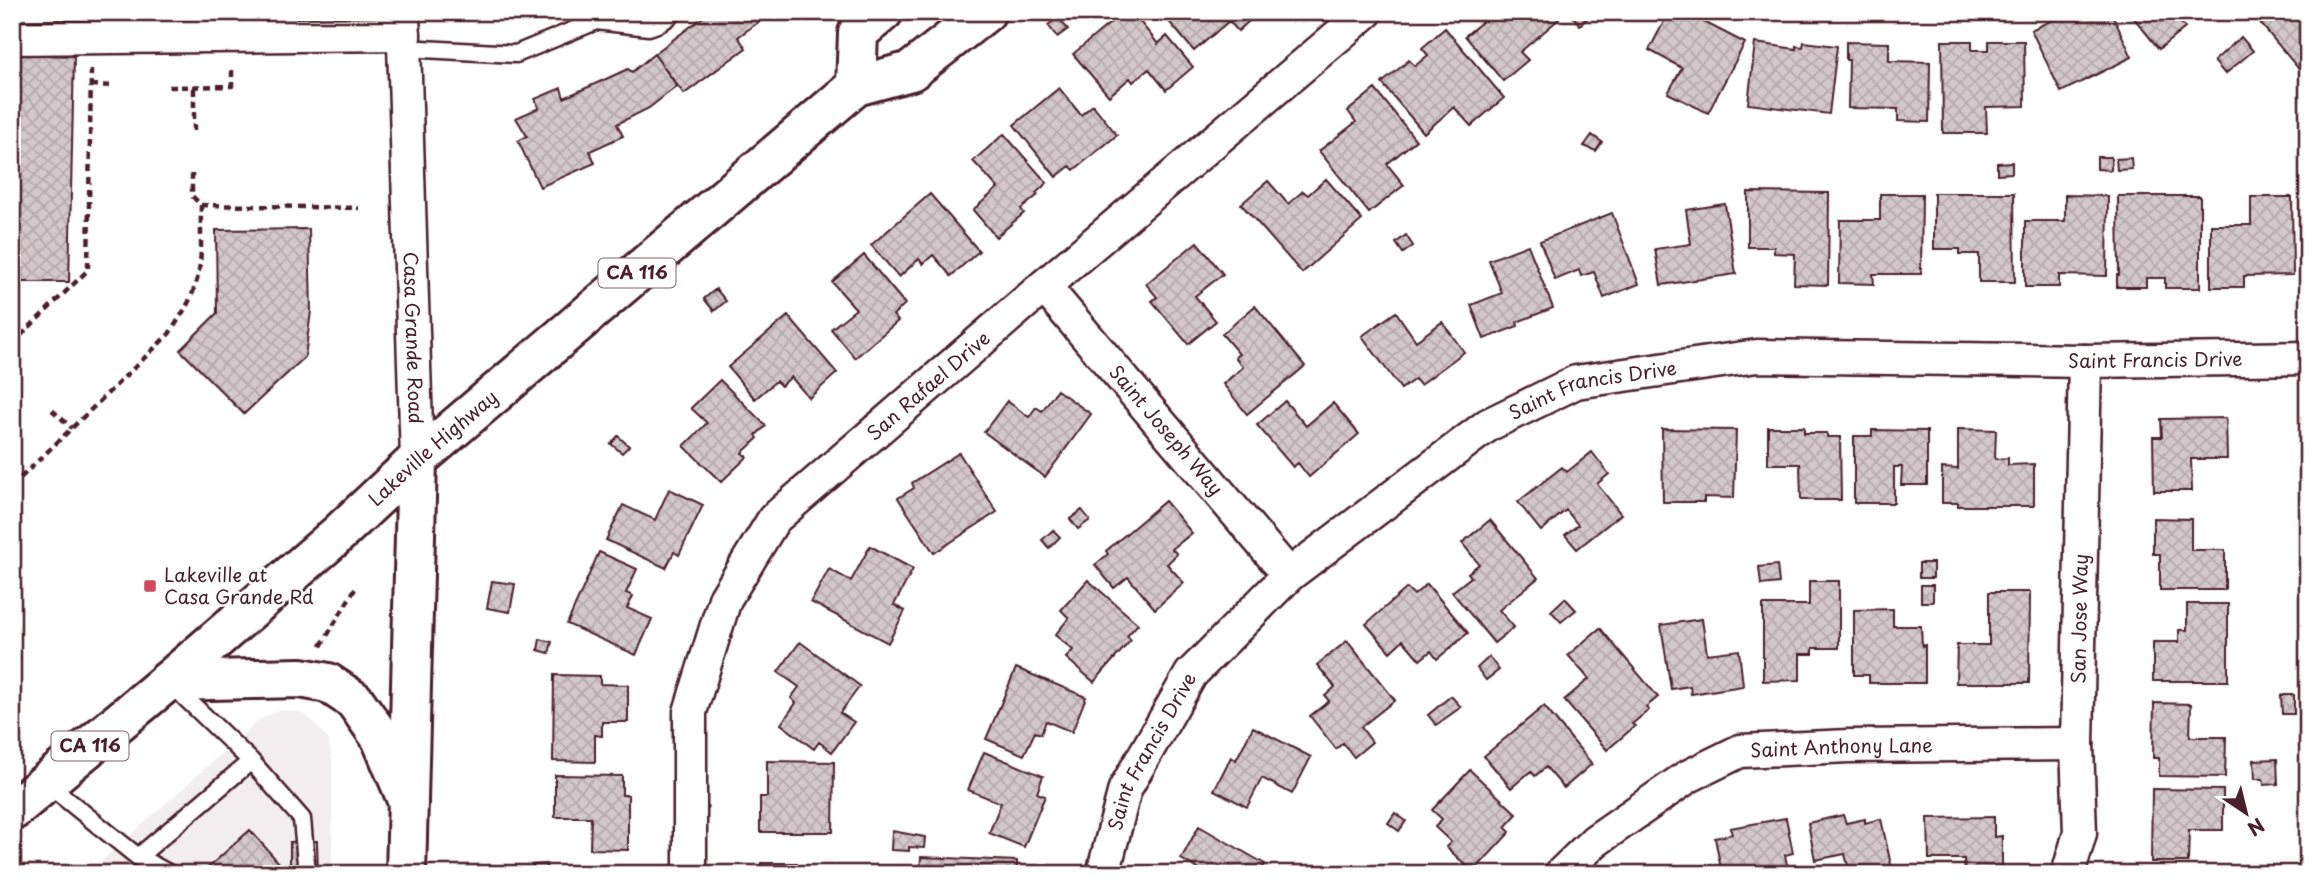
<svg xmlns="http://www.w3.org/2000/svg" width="2320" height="886" font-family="'Playpen Sans',sans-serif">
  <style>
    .built { fill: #f2eeef }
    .building { fill: url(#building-cross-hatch); stroke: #4a1f2b; stroke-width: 2 }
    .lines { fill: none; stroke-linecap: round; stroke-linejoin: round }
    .service-casing { stroke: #4a1f2b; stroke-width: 21 }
    .minor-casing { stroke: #4a1f2b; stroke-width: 37 }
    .secondary-casing { stroke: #4a1f2b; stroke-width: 44 }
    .primary-casing { stroke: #4a1f2b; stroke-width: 44 }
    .path { stroke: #4a1f2b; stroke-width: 4.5; stroke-dasharray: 7 5; stroke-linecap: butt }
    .service { stroke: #fff; stroke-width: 16 }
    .minor { stroke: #fff; stroke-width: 32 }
    .secondary { stroke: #fff; stroke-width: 38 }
    .primary { stroke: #fff; stroke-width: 38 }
    .poi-dot { fill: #d1495b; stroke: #fff; stroke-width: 2.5 }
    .labels { text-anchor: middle; stroke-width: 5; stroke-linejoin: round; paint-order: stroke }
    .shield { fill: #fff; stroke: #80626b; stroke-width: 2 }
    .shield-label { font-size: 18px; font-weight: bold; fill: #4a1f2b }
    .street-label { font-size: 19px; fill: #4a1f2b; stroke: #fff }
    .poi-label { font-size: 19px; fill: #4a1f2b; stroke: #fff; text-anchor: start }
  </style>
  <defs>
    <pattern id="building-cross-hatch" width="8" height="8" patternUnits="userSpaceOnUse" patternTransform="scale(1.75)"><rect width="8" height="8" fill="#d2c7cb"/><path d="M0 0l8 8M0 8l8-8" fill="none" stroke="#b6aaae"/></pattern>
  </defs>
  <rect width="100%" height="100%" fill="#fff"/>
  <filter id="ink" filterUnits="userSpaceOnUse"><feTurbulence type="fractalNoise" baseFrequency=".0143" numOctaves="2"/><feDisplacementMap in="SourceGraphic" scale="14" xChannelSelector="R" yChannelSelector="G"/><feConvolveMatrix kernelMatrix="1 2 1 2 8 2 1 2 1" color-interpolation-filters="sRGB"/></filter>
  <g filter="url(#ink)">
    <path class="built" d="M279 710 300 712 313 722 328 739 332 760V874H105L95 867 260 719Z"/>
    <path class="building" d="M710 12H781L775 17 771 13 738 37 746 48 684 94 654 54Z
      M1123 12H1132L1158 44 1167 36 1193 67 1166 90 1149 69 1133 82 1130 78 1109 96 1073 54Z
      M1161 12H1259L1238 31 1229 21 1194 51Z
      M1494 12H1552L1559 19 1520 52 1528 60 1503 81 1465 36Z
      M1569 12H1594L1580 25Z
      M1669 12H1709L1704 22 1745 43 1708 113 1668 93 1682 68 1649 50Z
      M2069 12H2074L2076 18 2087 12H2111L2132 57 2061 92 2031 30Z
      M2129 12H2185L2178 18 2185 28 2159 49Z
      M2275 12H2308V80L2261 24Z
      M1058 18 1068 29 1057 37 1048 25Z
      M1445 28 1504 98 1471 126 1454 107 1424 133 1382 83 1409 60 1415 66 1428 55 1422 48Z
      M2241 37 2253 51 2225 74 2214 61Z
      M1942 41H1972V50H1989V41H2024L2025 106 1986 107 1987 133H1943Z
      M1804 42 1837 46 1829 114 1748 104 1755 43 1796 49V46L1803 47Z
      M1846 42 1889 43V61L1930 62 1929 122 1898 121V109L1848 108 1849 60H1846Z
      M12 54 74 56 69 282H12Z
      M654 54 677 86 649 108 617 124 623 136 590 151 595 163 540 187 518 141 527 136 516 118 539 108 535 99 561 88 564 98 628 69 632 72Z
      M1059 88 1081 115 1093 105 1117 135 1074 170 1070 166 1056 177 1014 125Z
      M1375 89 1416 140 1387 164 1404 185 1369 213 1319 151 1356 122 1348 111Z
      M1004 134 1047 183 1036 193 1038 195 1021 209 1024 213 996 237 973 210 998 188 973 161Z
      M1592 135 1602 142 1596 151 1584 146Z
      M2097 157H2111V170L2097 169Z
      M2131 158 2132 169 2117 170 2116 159Z
      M2012 162V173L1997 174V163Z
      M1326 179 1362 220 1302 273 1241 204 1268 181 1288 204 1303 191 1308 195Z
      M1748 192 1829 193 1828 285 1794 284 1795 254 1774 253V247H1748Z
      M1934 193H2014L2015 282H1979V254H1960V249H1934Z
      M930 194 979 251 951 276 933 255 923 264 919 259 899 277 871 245Z
      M1880 194H1922L1921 274H1873L1874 284 1839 283 1840 220H1880Z
      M2065 195 2108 196 2107 276 2059 275V287H2025V221H2065Z
      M2118 196H2200V288H2165V278H2146V287H2117V275H2119Z
      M2251 197H2292L2293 275 2244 276V287H2211V225H2251Z
      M1725 204 1736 274 1661 285 1655 249 1691 244 1686 210Z
      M1612 213 1639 284 1604 298 1594 272 1581 276 1579 270 1555 280 1540 241Z
      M309 229 311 311 305 357 244 414 180 350 217 313 216 230Z
      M1406 235 1413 246 1403 253 1396 243Z
      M1197 242 1223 274 1195 296 1216 321 1188 344 1152 301 1157 297 1146 284Z
      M1528 245 1553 308 1517 322 1518 326 1484 339 1471 305 1502 293 1489 260Z
      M864 255 905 304 893 315 898 321 855 358 831 329 856 309 832 282Z
      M716 289 726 301 714 311 704 299Z
      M1255 306 1305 366 1247 414 1223 384 1243 367 1235 357 1239 354 1222 334Z
      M1396 312 1416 341 1442 322 1464 352 1420 385 1415 379 1401 389 1362 336Z
      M788 316 837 373 809 398 791 377 781 386 776 381 755 399 728 367Z
      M720 380 766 426 756 435 758 438 742 453 747 457 721 482 684 446 707 423 691 408Z
      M1057 390 1091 414 1045 477 984 432 1007 401 1029 417 1036 407 1042 411Z
      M1285 401 1306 426 1333 403 1359 434 1309 477 1298 463 1293 467 1257 425Z
      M2226 418 2227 459H2191L2192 491H2154L2153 437H2162L2161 419Z
      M1768 427H1804V433H1827V437H1840L1841 500H1801L1800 464H1768Z
      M1662 429 1736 430 1734 498 1704 497V502H1663Z
      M1958 429 1996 430 1995 459 2008 458V465L2034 464V506H1958V503H1942V468L1958 469Z
      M1872 430 1927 431V485H1901L1902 467H1894V503H1854V436H1872Z
      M618 436 629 446 622 453 611 444Z
      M1592 452 1609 474 1597 484 1621 514 1577 549 1565 535 1578 525 1566 510 1541 531 1518 502 1562 467 1567 472Z
      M959 453 997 512 934 553 898 498 914 488 912 483Z
      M669 489 703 505 679 555 674 552 666 568 606 540 623 505 655 520Z
      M1165 501 1192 533 1172 549 1177 554 1167 564 1184 583 1155 609 1128 577 1114 588 1095 565 1108 554 1106 551Z
      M1082 510 1090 520 1078 529 1070 519Z
      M2153 518 2191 519V550H2225V590H2160V554H2153Z
      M1490 520 1538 578 1499 610 1514 627 1494 643 1452 592 1471 577 1468 573 1479 564 1462 543Z
      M1053 530 1060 537 1049 548 1042 540Z
      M870 546 913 569 894 605 905 611 888 643 811 602 829 569 851 581Z
      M599 552 637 569 626 593 633 596 627 608 652 619 636 655 567 624Z
      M1919 563H1933V578H1919Z
      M1777 565 1779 583 1761 585 1759 567Z
      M1088 580 1138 624 1127 636 1131 640 1094 682 1066 658 1073 650 1055 635 1069 618 1061 610Z
      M492 581 515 584 510 612 487 608Z
      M1809 581H1839V648H1813V654H1800V680L1763 681V605H1809Z
      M1427 584 1468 633 1437 659 1431 651 1420 660 1403 640 1390 652 1366 624 1407 588 1414 595Z
      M1921 585H1933V602H1921Z
      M1989 592H2030L2029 683H1956L1957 645H1989Z
      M1565 598 1576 610 1561 622 1551 611Z
      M2187 604H2228V681H2153V642H2179V630H2187Z
      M1893 609V626H1921L1922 646 1925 645V683H1869V675H1854V610Z
      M1702 619 1707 654 1739 650 1743 686 1691 694 1690 686 1671 689 1661 625Z
      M1600 628 1658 697 1646 707 1649 710 1632 724 1635 726 1607 750 1564 700 1589 679 1568 655Z
      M540 639 552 642 549 653 538 650Z
      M1347 641 1395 700 1361 727 1372 742 1354 757 1343 743 1336 749 1310 716 1329 701 1325 696 1335 687 1317 665Z
      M800 642 860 686 840 713 854 722 832 752 819 742 814 749 781 724 796 703 791 698 799 687 778 672Z
      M12 651 20 659 12 667Z
      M1489 657 1499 670 1486 680 1477 668Z
      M1016 668 1086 697 1072 732 1046 721 1041 734 1035 732 1024 755 986 739Z
      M554 675 600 676V684L628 685V722H602V736L595 735V762L553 761Z
      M2281 695H2294V714H2282Z
      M1451 696 1461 707 1436 725 1428 715Z
      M2154 703 2191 704 2190 737H2226L2225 777 2159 776V758H2153Z
      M1544 706 1592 764 1564 788 1546 767 1535 776 1531 771 1511 788 1484 756Z
      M1253 727 1311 757 1292 794 1262 778 1247 807 1214 790 1231 757 1236 760Z
      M984 752 1043 776 1037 793 1045 796 1024 847 989 833 1001 803 968 790Z
      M2277 759 2278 784 2264 785 2263 779H2255L2254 760Z
      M767 761 834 762 833 832H760V797H767Z
      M1470 770 1517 814 1505 827 1510 832 1473 872 1446 847 1451 842 1435 827 1442 819 1432 810Z
      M555 775 622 776V795H628V850L590 849 591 817H555Z
      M2152 789 2223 790V830H2189L2188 862H2151Z
      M1395 813 1406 821 1399 831 1388 823Z
      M1843 815 1846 823 1865 819V823L1881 819 1893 874H1850L1845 854 1815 860 1808 823Z
      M1994 817V837L2002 836V874H1965L1964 859H1929L1928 818Z
      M1786 818 1793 853 1785 855 1789 874H1722L1715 838 1732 834 1730 828Z
      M1199 826 1265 864 1259 874H1202L1203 872 1181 859Z
      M250 830 279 863 267 874H203L202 873Z
      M892 831 925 837 924 848 909 847V851L891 850Z
      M317 841 318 874H290V842Z
      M921 857 1017 861V874H920Z
      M761 863H797V874H761Z
      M546 864 547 873 533 874V865Z
      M552 871 628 872V874H552Z"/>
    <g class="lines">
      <g class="service-casing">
        <path id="service" d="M206 12V36
          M404 48 516 54 596 21 649 27 660 23 675 12
          M172 685 251 761 302 819 307 874
          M46 783 138 857 170 874
          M138 857 251 761"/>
      </g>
      <g class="minor-casing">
        <g id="minor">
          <path id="s1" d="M403 12 417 460"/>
          <path d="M12 38 404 34"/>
          <path id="s2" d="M1044 286 1289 575"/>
          <path id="s3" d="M690 874V712L725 599 774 519 1044 286 1366 12"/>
          <path id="s4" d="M1103 874 1125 789 1191 674 1289 575 1488 425 1576 382 1757 356 2085 361 2308 358"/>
          <path id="s5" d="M1561 874 1595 841 1687 777 1740 751 1849 746 2077 744"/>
          <path id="s6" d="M2068 874 2080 833 2077 744 2085 361"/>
        </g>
      </g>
      <g class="secondary-casing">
        <path id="secondary" d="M406 874 417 460"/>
      </g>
      <g class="primary-casing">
        <g id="primary">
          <path d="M856 86 858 33 883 12"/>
          <path d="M168 681 301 678 328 683 355 701 381 738 408 802"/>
          <path id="s7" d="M12 811 168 681 336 536 417 460 856 86 911 71 986 12"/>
        </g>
      </g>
      <path class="path" d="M91 85 115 86
        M169 87 232 86V66
        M194 131V87
        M201 205 359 208
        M12 344 88 270 91 70
        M12 370 19 377
        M52 410 72 428
        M12 486 169 334C179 319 190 303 195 286 204 261 200 231 201 205L192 196V174
        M321 646 355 589"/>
      <use href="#service" class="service"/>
      <use href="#minor" class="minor"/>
      <use href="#secondary" class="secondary"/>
      <use href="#primary" class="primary"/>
    </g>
  </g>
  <rect class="poi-dot" x="143" y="579" width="14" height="14" rx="3.5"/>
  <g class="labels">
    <g class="shield">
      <rect x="598.5" y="258.5" width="77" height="29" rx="5"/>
      <rect x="51.5" y="731.5" width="77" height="29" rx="5"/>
    </g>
    <g class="shield-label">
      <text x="637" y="279">CA 116</text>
      <text x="90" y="752">CA 116</text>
    </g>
    <g class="street-label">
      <text dy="7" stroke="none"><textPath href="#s1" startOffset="326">Casa Grande Road</textPath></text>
      <text dy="7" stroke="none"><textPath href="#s4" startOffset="1288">Saint Francis Drive</textPath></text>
      <text dy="7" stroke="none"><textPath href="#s3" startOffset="578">San Rafael Drive</textPath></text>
      <text dy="7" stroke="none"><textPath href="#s4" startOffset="721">Saint Francis Drive</textPath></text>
      <text dy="7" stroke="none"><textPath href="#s2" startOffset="189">Saint Joseph Way</textPath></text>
      <text dy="7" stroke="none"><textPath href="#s7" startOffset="556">Lakeville Highway</textPath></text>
      <text dy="7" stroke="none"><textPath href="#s6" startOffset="257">San Jose Way</textPath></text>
      <text dy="7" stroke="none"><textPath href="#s5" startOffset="320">Saint Anthony Lane</textPath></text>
      <text dy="7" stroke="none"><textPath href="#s4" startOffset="133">Saint Francis Drive</textPath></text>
    </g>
    <g class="poi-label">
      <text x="164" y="582">Lakeville at<tspan x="164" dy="22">Casa Grande Rd</tspan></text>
    </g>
  </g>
  <rect width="2320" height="886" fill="none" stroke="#fff" stroke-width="42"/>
  <rect x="21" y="21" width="2278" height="844" fill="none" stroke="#4a1f2b" stroke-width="2.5" filter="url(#ink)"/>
  <g transform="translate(2246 813) rotate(145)" stroke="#ffffff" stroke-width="5" paint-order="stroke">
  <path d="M0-5L12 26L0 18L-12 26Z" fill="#4a1f2b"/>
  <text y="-10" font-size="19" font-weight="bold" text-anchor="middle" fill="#4a1f2b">N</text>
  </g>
</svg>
